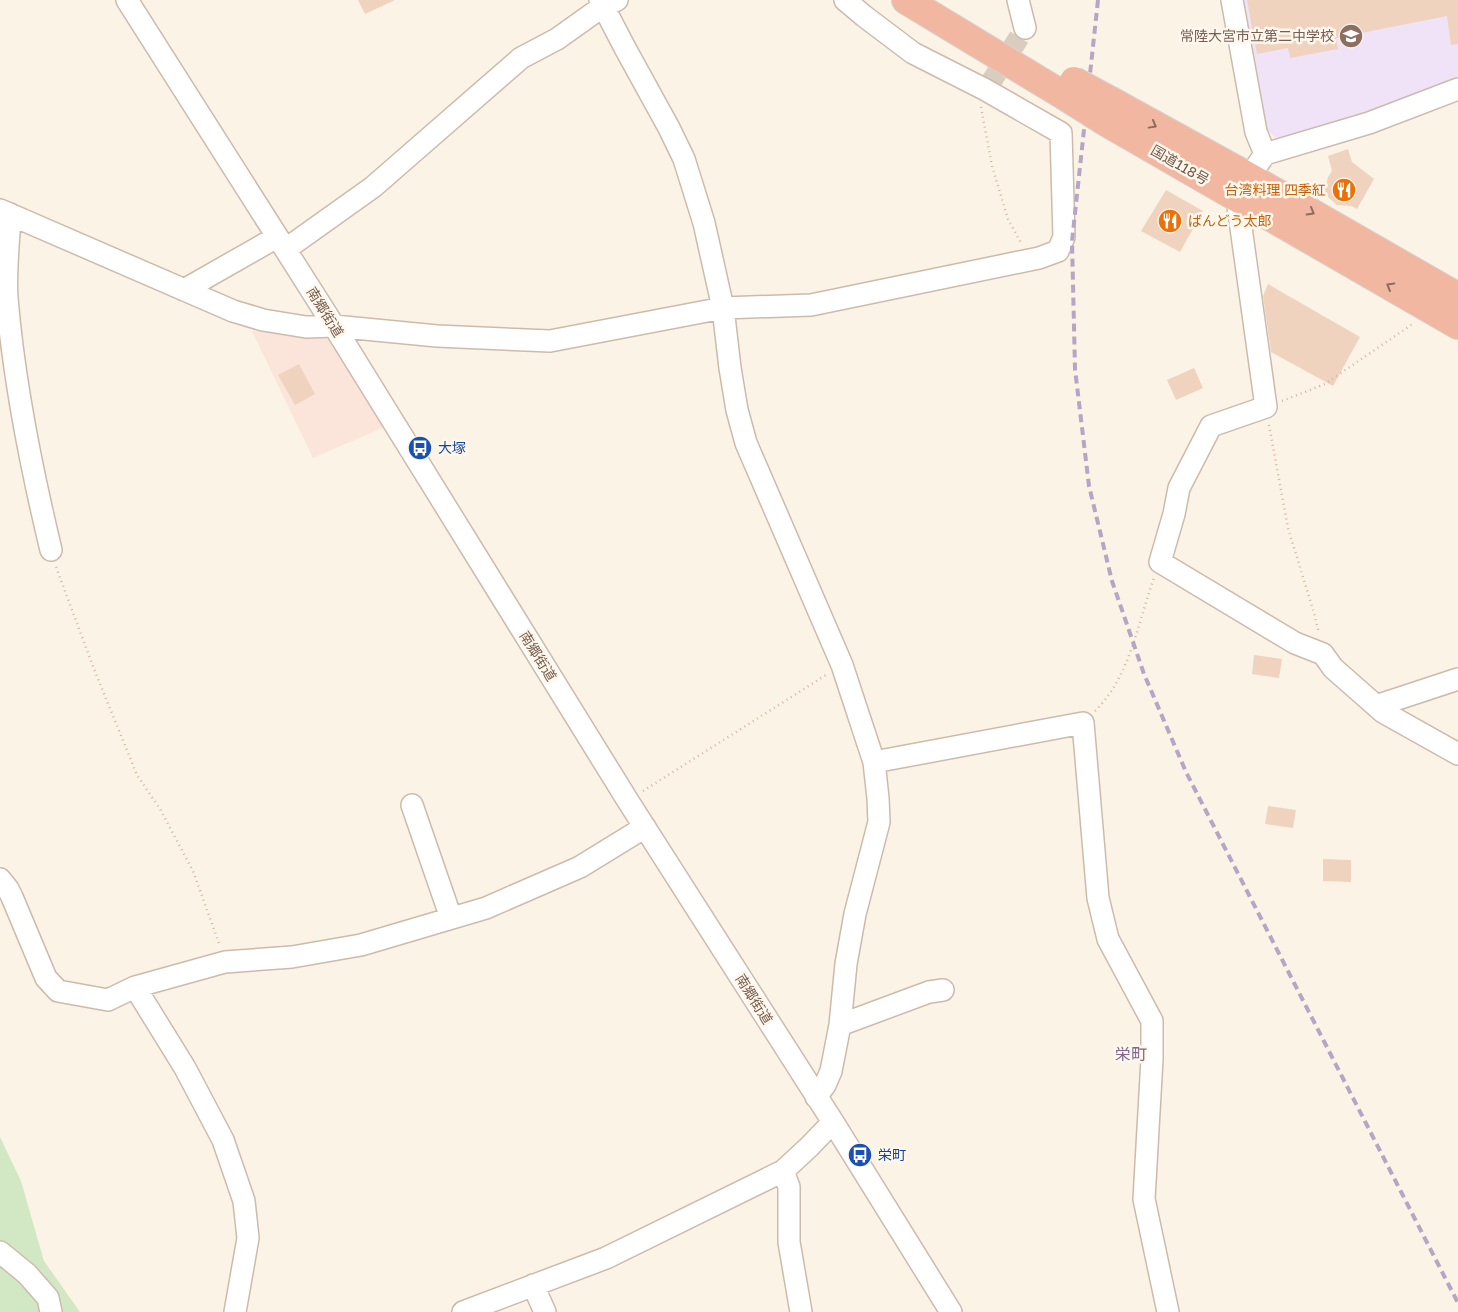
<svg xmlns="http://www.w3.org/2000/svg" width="1458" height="1312" font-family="'Golos Text','Noto Sans JP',sans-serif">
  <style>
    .commercial { fill: #fbe4da }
    .education { fill: #f0e2f7 }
    .green { fill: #d2e8c5 }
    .building { fill: #efd3bf }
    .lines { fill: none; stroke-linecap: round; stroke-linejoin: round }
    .minor-tunnel { stroke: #d9cdc0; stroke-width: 21; stroke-dasharray: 21 11; stroke-linecap: butt }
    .minor-casing { stroke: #ccbbac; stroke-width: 24 }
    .highway-casing { stroke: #d8d1cd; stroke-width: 30 }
    .path { stroke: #d4b6a2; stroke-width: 2.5; stroke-dasharray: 1 4; stroke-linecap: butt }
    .minor { stroke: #fff; stroke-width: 21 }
    .highway { stroke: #f2b7a0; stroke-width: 28 }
    .rail { stroke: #b6a5c4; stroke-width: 4; stroke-dasharray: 8 5; stroke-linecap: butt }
    .highway-bridge-casing { stroke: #d8d1cd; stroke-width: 30; stroke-linecap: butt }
    .highway-bridge { stroke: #f2b7a0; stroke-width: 28 }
    .oneway { stroke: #8c6d5d }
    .labels { text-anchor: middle; stroke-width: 5; stroke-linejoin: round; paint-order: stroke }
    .education-label { font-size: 14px; fill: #785e54; stroke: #fef7ec; text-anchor: end }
    .street-label { font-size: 14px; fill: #735a4c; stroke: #fef7ec }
    .food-label { font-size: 14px; fill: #c56008; stroke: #fef7ec; text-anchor: end }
    .transit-label { font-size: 14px; fill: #164399; stroke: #fef7ec; text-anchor: start }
    .quarter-label { font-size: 16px; fill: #81648f; stroke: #fef7ec }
  </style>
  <rect width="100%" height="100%" fill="#fbf3e6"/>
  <path class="commercial" d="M252 331 333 335 389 425 313 458Z"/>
  <path class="education" d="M1238 0H1458V82L1289 141 1275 138 1262 123Z"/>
  <path class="green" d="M0 1137 21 1181 44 1261 80 1312H0Z"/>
  <path class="building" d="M358 0H395L365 14Z
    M1247 0H1458V44L1451 45 1447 16 1336 38 1338 49 1290 58 1288 48 1257 54Z
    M1348 149 1352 162 1374 179 1357 209 1351 206 1337 205 1327 196 1325 190 1328 177 1332 171 1328 156Z
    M1166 190 1203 211 1180 252 1141 231Z
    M1268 284 1360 337 1333 386 1271 352 1263 296Z
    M299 364 315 394 295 405 278 375Z
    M1194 368 1203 388 1176 400 1167 380Z
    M1254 655 1282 659 1279 678 1252 674Z
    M1268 806 1296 810 1293 828 1265 824Z
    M1323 859 1351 860V882L1323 881Z"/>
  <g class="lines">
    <path class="minor-tunnel" d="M991 82 1025 28"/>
    <g class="minor-casing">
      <path id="minor" d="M127 0 334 326 628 801 833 1122 951 1312
        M600 0 625 48 669 128 684 159 704 223 723 308 730 368 737 410 746 443 842 665 874 762 878 798 879 822 855 914 846 964 840 1025 831 1071 825 1085 816 1097
        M1018 0 1025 28
        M1232 0 1256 132 1265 154
        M1458 89 1369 123 1265 154 1249 177 1237 199 1266 407 1211 426 1179 488 1174 514 1160 562 1295 643 1323 654 1333 668 1383 712 1458 754
        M0 210 233 311 263 320 306 327 334 326 437 336 550 341 723 308 811 305 1039 258 1058 251 1064 237 1061 133 984 89 913 53 864 16 845 0
        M10 214C9 240 5 273 7 298 14 383 31 467 51 550
        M286 249 373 187 521 58 557 39 602 7 617 0
        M184 290 277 237
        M1376 706 1458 679
        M874 762 1083 723 1098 898 1108 939 1152 1021V1059L1144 1199 1168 1312
        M412 805 451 918
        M0 879 8 889 12 897 46 978 58 991 108 1000 135 987 225 962 292 957 361 945 486 908 580 867 645 827
        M135 987 185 1068 223 1140 244 1201 248 1238 235 1312
        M840 1025 929 992 943 990
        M783 1171 789 1187V1242L801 1312
        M0 1252 27 1274 48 1298 51 1312
        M533 1285 545 1312
        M463 1312 606 1258 783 1171 809 1147 833 1122"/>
    </g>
    <g class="highway-casing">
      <path id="highway" d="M906 0 1068 98
        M1111 101 1249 177 1458 297
        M1106 122 1458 325"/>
    </g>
    <path class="path" d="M981 107 992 166 1008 219 1021 243
      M1282 401 1325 384 1414 323
      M1269 425 1288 528 1314 613 1319 633
      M56 567 94 669 137 775 160 809 193 871 220 946
      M1095 711C1130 677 1138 622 1154 578
      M643 791 826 675"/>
    <use href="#minor" class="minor"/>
    <use href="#highway" class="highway"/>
    <path class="rail" d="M1098 0 1072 241 1075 369 1089 486 1112 581 1144 674 1186 772 1458 1303"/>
    <g class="highway-bridge-casing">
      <path id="highway-bridge" d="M1074 81 1111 101
        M1068 98 1106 122"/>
    </g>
    <use href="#highway-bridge" class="highway-bridge"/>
  </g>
  <defs><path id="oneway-chevron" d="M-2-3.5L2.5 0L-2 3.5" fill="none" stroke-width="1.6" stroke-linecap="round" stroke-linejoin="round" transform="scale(1.25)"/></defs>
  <g class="oneway">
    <use href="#oneway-chevron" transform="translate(1153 125) rotate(29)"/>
    <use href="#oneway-chevron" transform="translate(1311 212) rotate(30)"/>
    <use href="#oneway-chevron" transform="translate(1390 286) rotate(-150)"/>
  </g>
  <defs>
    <g id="school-disc" transform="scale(1.25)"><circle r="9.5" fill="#8d6e63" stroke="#fef7ec"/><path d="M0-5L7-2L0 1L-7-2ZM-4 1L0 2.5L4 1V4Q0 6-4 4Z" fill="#fff"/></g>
    <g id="restaurant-disc" transform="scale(1.25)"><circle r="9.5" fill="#e8710a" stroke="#fef7ec"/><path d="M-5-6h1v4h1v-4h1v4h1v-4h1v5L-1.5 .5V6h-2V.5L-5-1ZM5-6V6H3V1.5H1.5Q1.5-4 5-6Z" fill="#fff"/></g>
    <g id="bus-disc" transform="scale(1.25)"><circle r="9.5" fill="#1a4fb4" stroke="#fef7ec"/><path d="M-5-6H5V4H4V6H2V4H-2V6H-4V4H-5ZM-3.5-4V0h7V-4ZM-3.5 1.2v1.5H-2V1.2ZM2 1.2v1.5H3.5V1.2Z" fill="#fff"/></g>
  </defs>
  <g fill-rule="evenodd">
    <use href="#school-disc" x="1351" y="36"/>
    <use href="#restaurant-disc" x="1344" y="190"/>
    <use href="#restaurant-disc" x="1170" y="221"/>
    <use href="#bus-disc" x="420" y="448"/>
    <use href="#bus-disc" x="860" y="1155"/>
  </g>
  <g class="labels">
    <g class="education-label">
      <text x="1334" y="41">常陸大宮市立第二中学校</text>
    </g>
    <g class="street-label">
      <text transform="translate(1180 165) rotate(30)" y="5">国道118号</text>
      <text transform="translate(325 312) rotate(58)" y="5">南郷街道</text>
      <text transform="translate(538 656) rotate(58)" y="5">南郷街道</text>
      <text transform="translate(754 999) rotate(58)" y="5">南郷街道</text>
    </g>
    <g class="food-label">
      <text x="1326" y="195">台湾料理 四季紅</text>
      <text x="1188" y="226" text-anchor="start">ばんどう太郎</text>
    </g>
    <g class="transit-label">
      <text x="438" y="453">大塚</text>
      <text x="878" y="1160">栄町</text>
    </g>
    <g class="quarter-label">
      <text x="1131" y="1060">栄町</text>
    </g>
  </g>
</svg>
